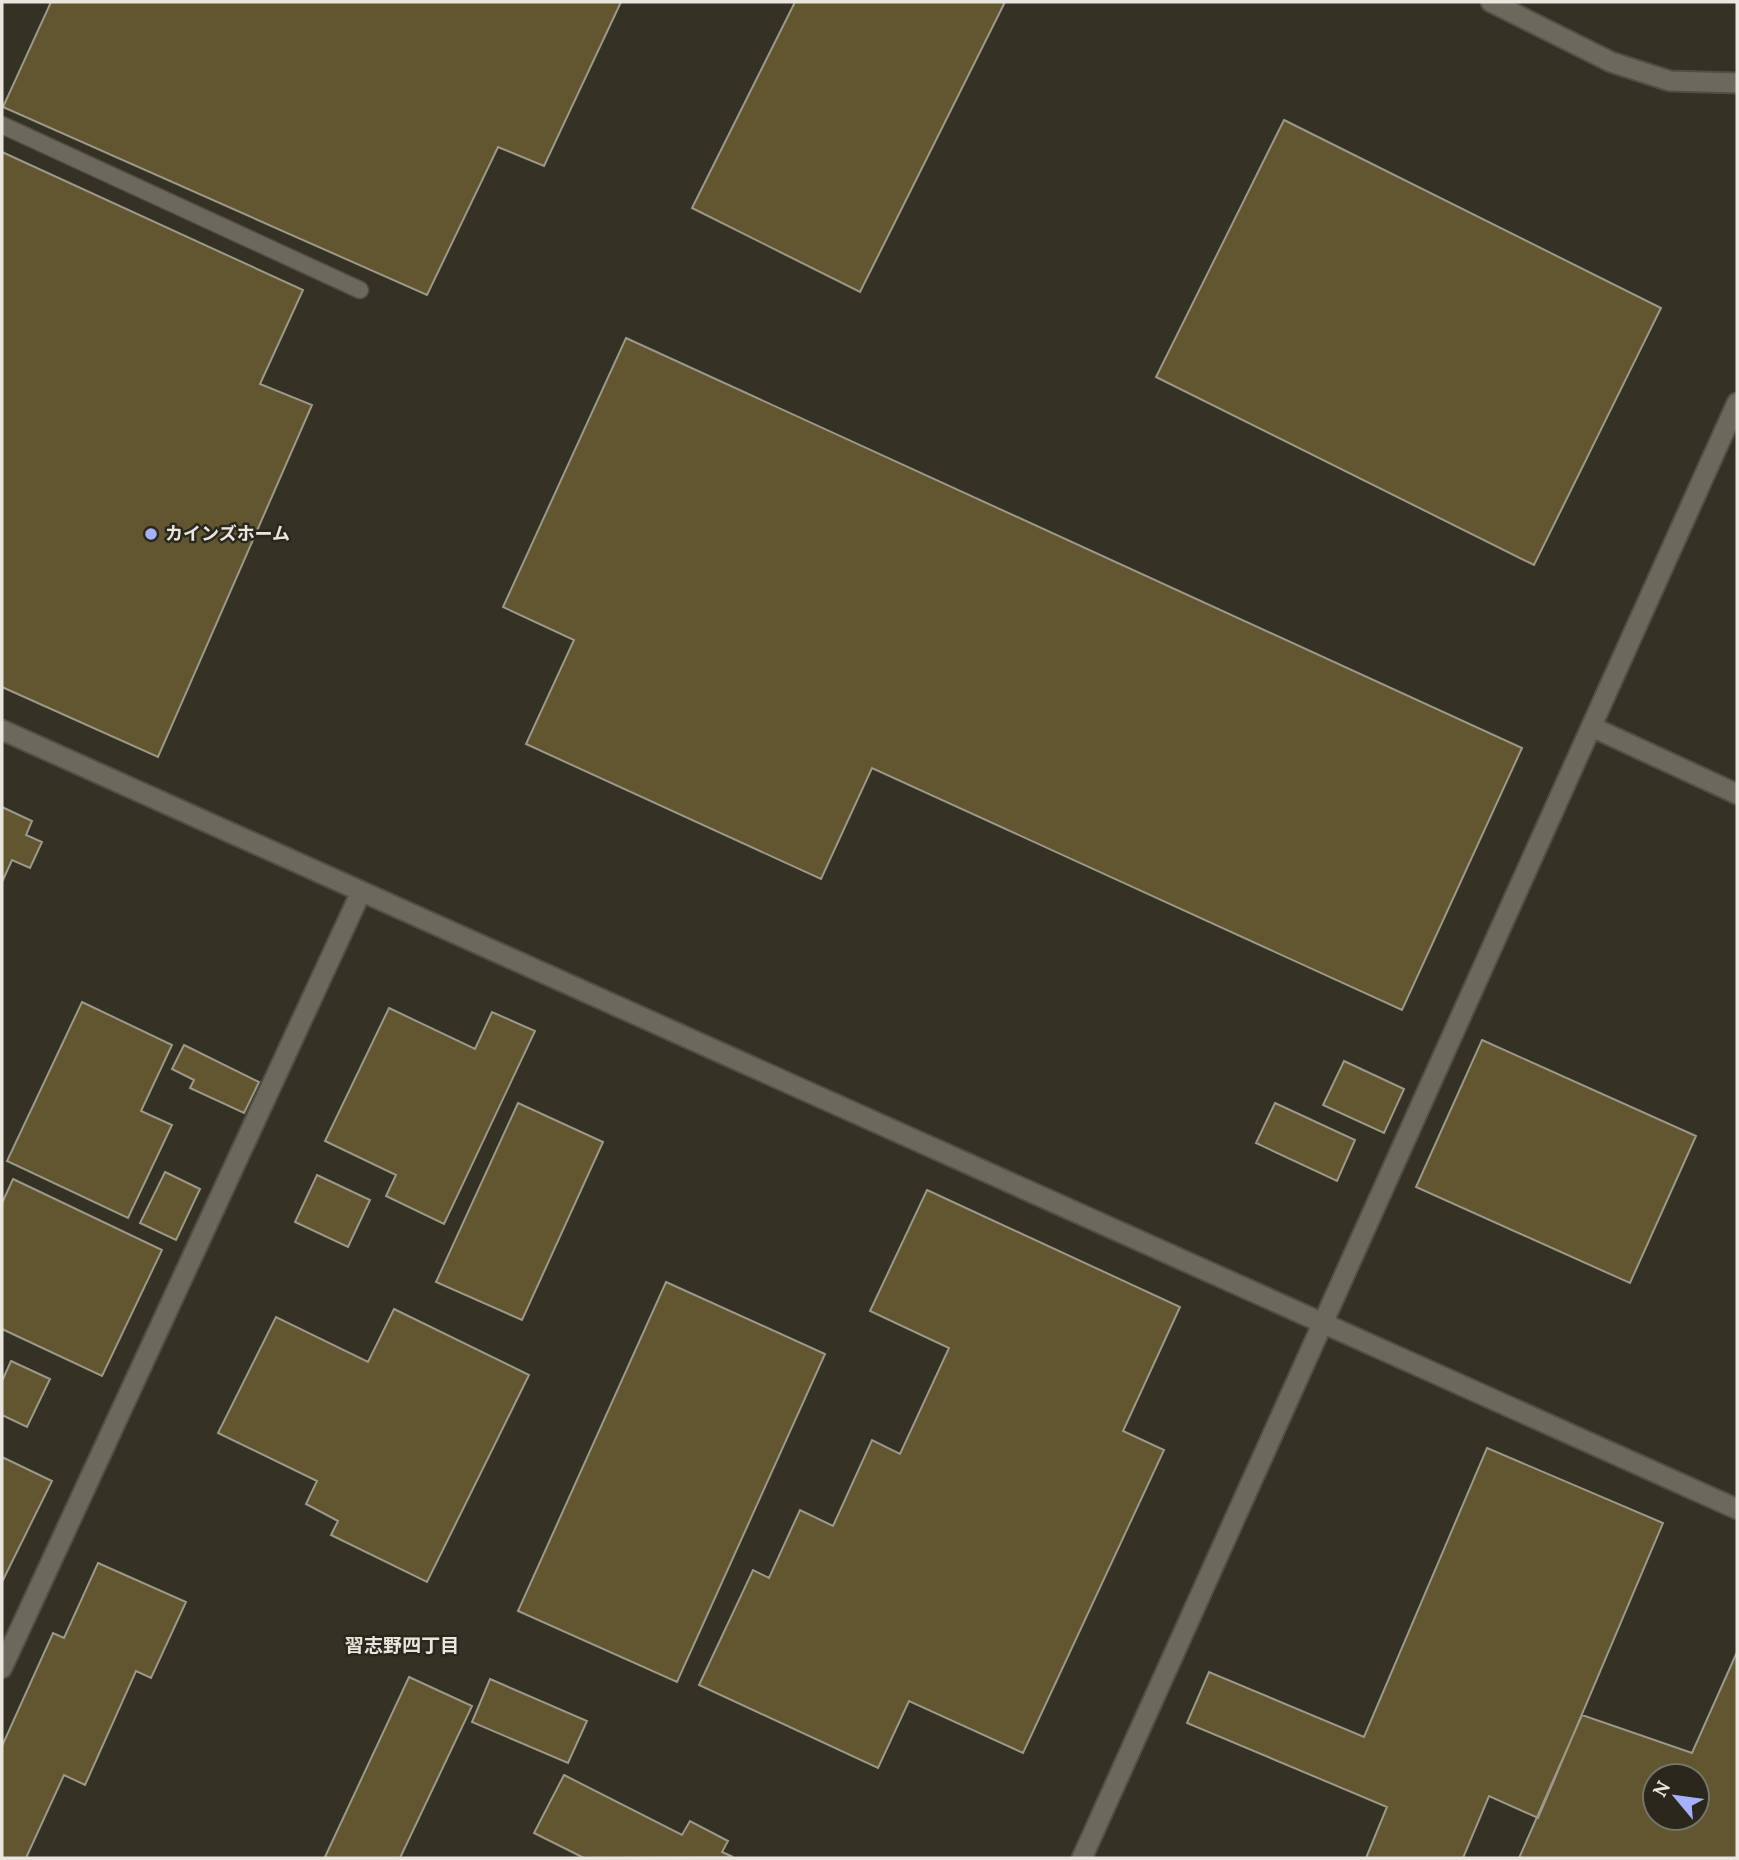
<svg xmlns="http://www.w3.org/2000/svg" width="1739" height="1860" font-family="Lora,'Noto Sans JP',serif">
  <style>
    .building { fill: #625630; stroke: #9c988a; stroke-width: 2; fill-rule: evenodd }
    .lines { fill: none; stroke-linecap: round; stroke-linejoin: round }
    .service-casing { stroke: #514e44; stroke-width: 19 }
    .minor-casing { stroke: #514e44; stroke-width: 23 }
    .tertiary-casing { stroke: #514e44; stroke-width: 23 }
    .service { stroke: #6d685c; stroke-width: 16 }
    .minor { stroke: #6d685c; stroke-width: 19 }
    .tertiary { stroke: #6d685c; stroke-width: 19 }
    .poi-dot { fill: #a5b1fc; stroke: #2a271c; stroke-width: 2.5 }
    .labels { text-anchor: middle; stroke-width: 5; stroke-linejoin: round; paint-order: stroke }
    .poi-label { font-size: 18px; font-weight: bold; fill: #e9e6df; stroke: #2a271c; text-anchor: start }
    .neighbourhood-label { font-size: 19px; font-weight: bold; fill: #e9e6df; stroke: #2a271c }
  </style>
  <rect width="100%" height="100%" fill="#343125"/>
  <path class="building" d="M51 2H621L544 166 498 147 427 295 3 107Z
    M795 2H1005L860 292 692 208Z
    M1284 120 1661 308 1534 565 1156 377Z
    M2 152 303 290 260 384 312 405 158 757 2 687Z
    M626 338 1522 748 1402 1010 872 768 821 879 526 744 574 640 503 607Z
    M2 807 32 821 26 835 42 842 30 868 12 860 2 882Z
    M82 1002 172 1045 141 1111 172 1125 128 1218 7 1161Z
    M389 1008 475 1049 492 1012 535 1031 444 1224 386 1196 396 1175 325 1141Z
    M1482 1040 1696 1136 1630 1283 1416 1187Z
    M184 1045 259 1082 244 1113 190 1088 194 1080 172 1069Z
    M1344 1061 1404 1089 1384 1133 1323 1105Z
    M518 1103 603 1142 522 1320 436 1282Z
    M1275 1103 1355 1140 1337 1181 1256 1143Z
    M165 1172 200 1189 176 1240 140 1223Z
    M317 1175 370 1200 348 1247 295 1222Z
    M13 1179 162 1250 102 1376 2 1329V1203Z
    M927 1190 1180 1307 1123 1431 1164 1450 1023 1753 909 1701 878 1768 699 1685 753 1570 769 1578 800 1510 833 1526 872 1440 900 1454 949 1348 870 1311Z
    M666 1282 825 1354 677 1682 518 1611Z
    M394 1309 529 1375 427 1582 331 1535 338 1521 306 1504 317 1481 218 1433 276 1317 368 1362Z
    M11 1361 50 1379 27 1427 2 1415V1381Z
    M1487 1448 1663 1523 1538 1818 1489 1796 1463 1858H1366L1387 1807 1187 1723 1209 1672 1364 1737Z
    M2 1457 52 1481 2 1582Z
    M98 1563 186 1602 151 1678 136 1671 85 1785 64 1775 26 1858H2V1746L53 1633 64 1638Z
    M1737 1652V1858H1519L1582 1715 1692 1753ZM1655 1776H1697V1818H1655Z
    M409 1677 472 1706 400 1858H328L325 1857Z
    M490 1679 587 1721 568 1763 472 1722Z
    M564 1775 682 1835 690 1821 728 1841 722 1852 733 1857 584 1858 534 1833Z"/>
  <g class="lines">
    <g class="service-casing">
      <path id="service" d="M2 125 360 290"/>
    </g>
    <g class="minor-casing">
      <path id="minor" d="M1592 727 1737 794
        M2 1668 361 892
        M1082 1858 1737 403"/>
    </g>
    <g class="tertiary-casing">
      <path id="tertiary" d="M1491 2 1611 62 1670 81 1737 83
        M2 730 1737 1509"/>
    </g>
    <use href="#service" class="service"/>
    <use href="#minor" class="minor"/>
    <use href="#tertiary" class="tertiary"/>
  </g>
  <circle class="poi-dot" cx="151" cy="534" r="7"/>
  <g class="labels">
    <g class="poi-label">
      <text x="165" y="540">カインズホーム</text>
    </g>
    <g class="neighbourhood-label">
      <text x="402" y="1652">習志野四丁目</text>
    </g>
  </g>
  <rect width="1739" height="1860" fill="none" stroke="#e9e6df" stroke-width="7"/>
  <g transform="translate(1676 1797) rotate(299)"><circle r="33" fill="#2a271c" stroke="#76736a" stroke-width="2"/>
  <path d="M0-5L12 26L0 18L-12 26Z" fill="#a5b1fc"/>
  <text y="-10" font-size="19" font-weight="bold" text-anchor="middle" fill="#e9e6df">N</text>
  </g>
</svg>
